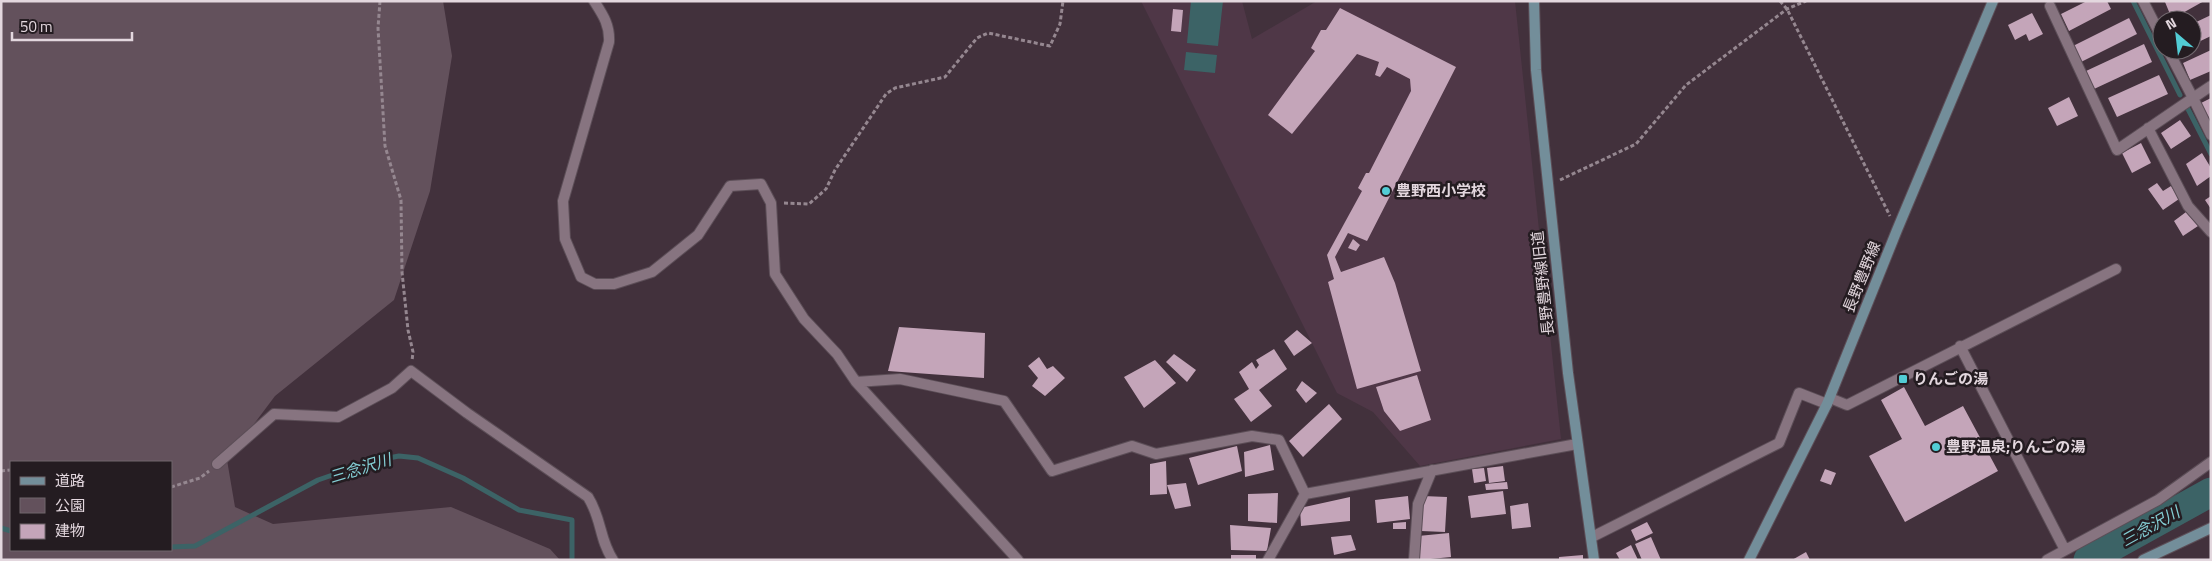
<svg xmlns="http://www.w3.org/2000/svg" width="2212" height="561" font-family="'Titillium Web','Noto Sans JP',sans-serif">
  <style>
    .built { fill: #4f3747 }
    .green { fill: #63515c; fill-rule: evenodd }
    .water { fill: #3c6366 }
    .lines { fill: none; stroke-linecap: round; stroke-linejoin: round }
    .stream { stroke: #3c6366; stroke-width: 5 }
    .river { stroke: #3c6366; stroke-width: 29 }
    .building { fill: #c4a5b9 }
    .street-casing { stroke: #5c4e57; stroke-width: 12 }
    .secondary-casing { stroke: #5c4e57; stroke-width: 12 }
    .path { stroke: #958790; stroke-width: 3; stroke-dasharray: 4 2.5; stroke-linecap: butt }
    .street { stroke: #877480; stroke-width: 10 }
    .secondary { stroke: #738e9a; stroke-width: 10 }
    .poi-dot { fill: #52ccd5; stroke: #241c21; stroke-width: 2 }
    .labels { text-anchor: middle; stroke-width: 5; stroke-linejoin: round; paint-order: stroke }
    .poi-label { font-size: 15px; font-weight: bold; fill: #e3d7de; stroke: #241c21; text-anchor: start }
    .street-label { font-size: 15px; fill: #e3d7de; stroke: #241c21 }
    .water-label { font-size: 16px; font-style: italic; fill: #84ced4; stroke: #241c21 }
  </style>
  <rect width="100%" height="100%" fill="#42313c"/>
  <path class="built" d="M1141 1H1242L1252 39 1317 1H1515L1561 439 1420 466 1373 412 1337 393Z"/>
  <path class="green" d="M1 1H443L452 56 430 191 394 300 275 396 227 460 235 507 273 524 451 507 550 549 560 560H1ZM11 462H171V550H11Z"/>
  <path class="water" d="M1191 1H1223L1218 46 1187 43Z
    M1186 52 1217 55 1215 73 1184 70Z"/>
  <g class="lines">
    <path class="stream" d="M2133 1 2180 95
      M2187 107 2211 154
      M1 528 11 531
      M171 547 195 546 318 480 373 461 399 456 418 458 463 478 519 510 572 520V560"/>
    <path class="river" d="M2088 560 2211 492"/>
  </g>
  <path class="building" d="M2087 1H2107L2111 9 2069 31 2061 14Z
    M2167 1H2204L2172 19 2165 2Z
    M1340 8 1456 67 1367 241 1348 233 1335 257 1341 272 1384 257 1395 283 1421 371 1357 389 1328 282 1334 279 1327 255 1362 191 1358 188 1366 173H1369L1411 91 1410 79 1387 67 1380 77 1375 75 1379 62 1357 54 1292 134 1268 115 1315 51 1311 48 1321 30H1326Z
    M1173 9 1183 10 1181 32 1171 31Z
    M2032 13 2043 34 2029 41 2026 34 2015 40 2008 25Z
    M2211 15V36L2192 45V24Z
    M2129 18 2137 34 2081 62 2073 46Z
    M2144 44 2152 62 2094 89 2086 71Z
    M2211 50V71L2190 80 2183 63Z
    M2159 75 2168 94 2117 117 2108 98Z
    M2069 97 2078 116 2057 126 2048 108Z
    M2211 98V122L2201 103Z
    M2180 120 2191 136 2171 149 2161 133Z
    M2141 143 2151 163 2132 173 2122 153Z
    M2202 153 2211 168V176L2197 186 2186 164Z
    M2157 183 2163 191 2171 186 2179 199 2163 210 2148 189Z
    M2211 196V209L2205 200Z
    M2186 212 2198 226 2183 236 2174 221Z
    M1353 239 1360 245 1356 251 1348 248Z
    M899 327 985 333 984 378 888 371Z
    M1297 330 1312 343 1294 356 1284 341Z
    M1274 349 1287 369 1259 390 1272 406 1251 422 1234 399 1249 389 1239 372 1252 362 1256 369 1259 365 1256 360Z
    M1174 354 1196 370 1187 382 1166 362Z
    M1039 357 1047 369 1053 366 1065 378 1045 396 1032 386 1038 378 1028 366Z
    M1155 360 1176 383 1144 408 1124 377Z
    M1417 375 1431 420 1400 431 1384 411 1376 387Z
    M1302 381 1317 393 1306 403 1296 390Z
    M1904 387 1925 426 1963 406 1998 471 1905 522 1869 456 1902 439 1881 400Z
    M1329 404 1342 419 1303 457 1289 441Z
    M1270 445 1274 470 1245 477 1244 452Z
    M1237 446 1242 471 1198 485 1189 458Z
    M1166 461 1167 494 1150 495V464Z
    M1503 466 1505 481 1489 483 1487 468Z
    M1484 468 1486 481 1474 483 1472 469Z
    M1825 469 1836 473 1831 485 1820 481Z
    M1507 482 1508 489 1486 490 1485 484Z
    M1186 483 1191 506 1175 509 1167 485Z
    M1503 491 1506 514 1471 518 1468 496Z
    M1278 493 1277 523 1248 521V494Z
    M1408 496 1410 519 1377 523 1375 500Z
    M1423 496 1447 497 1445 532 1421 531Z
    M1350 497V521L1301 526 1300 508Z
    M1528 503 1531 527 1512 529 1510 506Z
    M1406 522V529H1393V523Z
    M1647 522 1653 533 1636 541 1631 530Z
    M1230 525 1271 528 1267 551 1231 550Z
    M1449 533 1451 557 1420 560 1418 536Z
    M1351 535 1356 550 1334 555 1331 537Z
    M1651 537 1661 560H1642L1635 544Z
    M1631 545 1638 560H1620L1616 553Z
    M1806 552 1810 560H1792Z
    M1231 555H1256V560H1231Z
    M1583 555V560H1559V557Z"/>
  <g class="lines">
    <g class="street-casing">
      <path id="street" d="M594 1C603 15 610 25 609 42L563 201 565 239 581 277 595 284H614L652 272 698 235 730 186 761 184 771 203 775 274 804 319 837 354 856 382 1018 560
        M2143 1 2162 38
        M2050 6 2117 150 2193 98 2211 135
        M2168 50 2193 98 2211 86
        M2148 128 2188 206 2211 232
        M1960 346 2065 550
        M856 382 900 379 1004 401 1052 471 1132 446 1156 454 1252 436 1279 440 1305 494
        M1830 398 1847 405 2116 269
        M217 464 274 414 338 417 392 388 411 371 467 413 588 497C602 519 599 539 613 560
        M1592 537 1779 443 1799 393 1827 404
        M1268 560 1305 494 1577 444
        M1414 560 1418 504 1432 470
        M2047 560 2158 500 2211 462"/>
    </g>
    <g class="secondary-casing">
      <path id="secondary" d="M1534 1 1536 70 1568 373 1594 560
        M1749 560 1827 404 1897 230 1993 1
        M2143 560 2211 528"/>
    </g>
    <path class="path" d="M380 1 378 28 385 146 401 200 402 272 408 330 413 352 412 361
      M1780 1 1787 9 1890 216
      M1560 180 1636 144 1686 85 1787 9 1806 1
      M784 203 809 204 826 189 835 170 886 94 895 88 945 77 977 38 988 33 1050 46 1060 24 1063 1
      M1 471 11 470
      M171 487 200 478 209 471"/>
    <use href="#street" class="street"/>
    <use href="#secondary" class="secondary"/>
  </g>
  <g class="poi-dot">
    <circle cx="1386" cy="191" r="5"/>
    <rect x="1898" y="374" width="10" height="10" rx="2.5"/>
    <circle cx="1936" cy="447" r="5"/>
  </g>
  <g class="labels">
    <g class="poi-label">
      <text x="1396" y="196">豊野西小学校</text>
      <text x="1913" y="384">りんごの湯</text>
      <text x="1946" y="452">豊野温泉;りんごの湯</text>
    </g>
    <g class="street-label">
      <text transform="translate(1862 277) rotate(-68)" y="5">長野豊野線</text>
      <text transform="translate(1543 283) rotate(-96)" y="5">長野豊野線旧道</text>
    </g>
    <g class="water-label">
      <text transform="translate(360 468) rotate(-17)" y="6">三念沢川</text>
      <text transform="translate(2150 526) rotate(-29)" y="6">三念沢川</text>
    </g>
  </g>
  <rect width="2212" height="561" fill="none" stroke="#e3d7de" stroke-width="5"/>
  <rect x="10" y="461" width="162" height="90" fill="#241c21" stroke="#70676d"/>
  <rect x="20" y="477" width="25" height="8" fill="#738e9a" stroke="#70676d"/>
  <text x="55" y="486" font-size="15" fill="#e3d7de">道路</text>
  <rect x="20" y="498" width="25" height="15" fill="#63515c" stroke="#70676d"/>
  <text x="55" y="511" font-size="15" fill="#e3d7de">公園</text>
  <rect x="20" y="524" width="25" height="15" fill="#c4a5b9" stroke="#70676d"/>
  <text x="55" y="536" font-size="15" fill="#e3d7de">建物</text>
  <g transform="translate(2177 35) rotate(332)"><circle r="24" fill="#241c21" stroke="#70676d"/>
  <path d="M0-4L9 19L0 12L-9 19Z" fill="#52ccd5"/>
  <text y="-8" font-size="14" font-weight="bold" text-anchor="middle" fill="#e3d7de">N</text>
  </g>
  <path d="M12 32v8h120v-8" fill="none" stroke="#e3d7de" stroke-width="2.5"/>
  <text x="20" y="32" font-size="15" fill="#e3d7de" stroke="#241c21" stroke-width="4" paint-order="stroke">50 m</text>
</svg>
